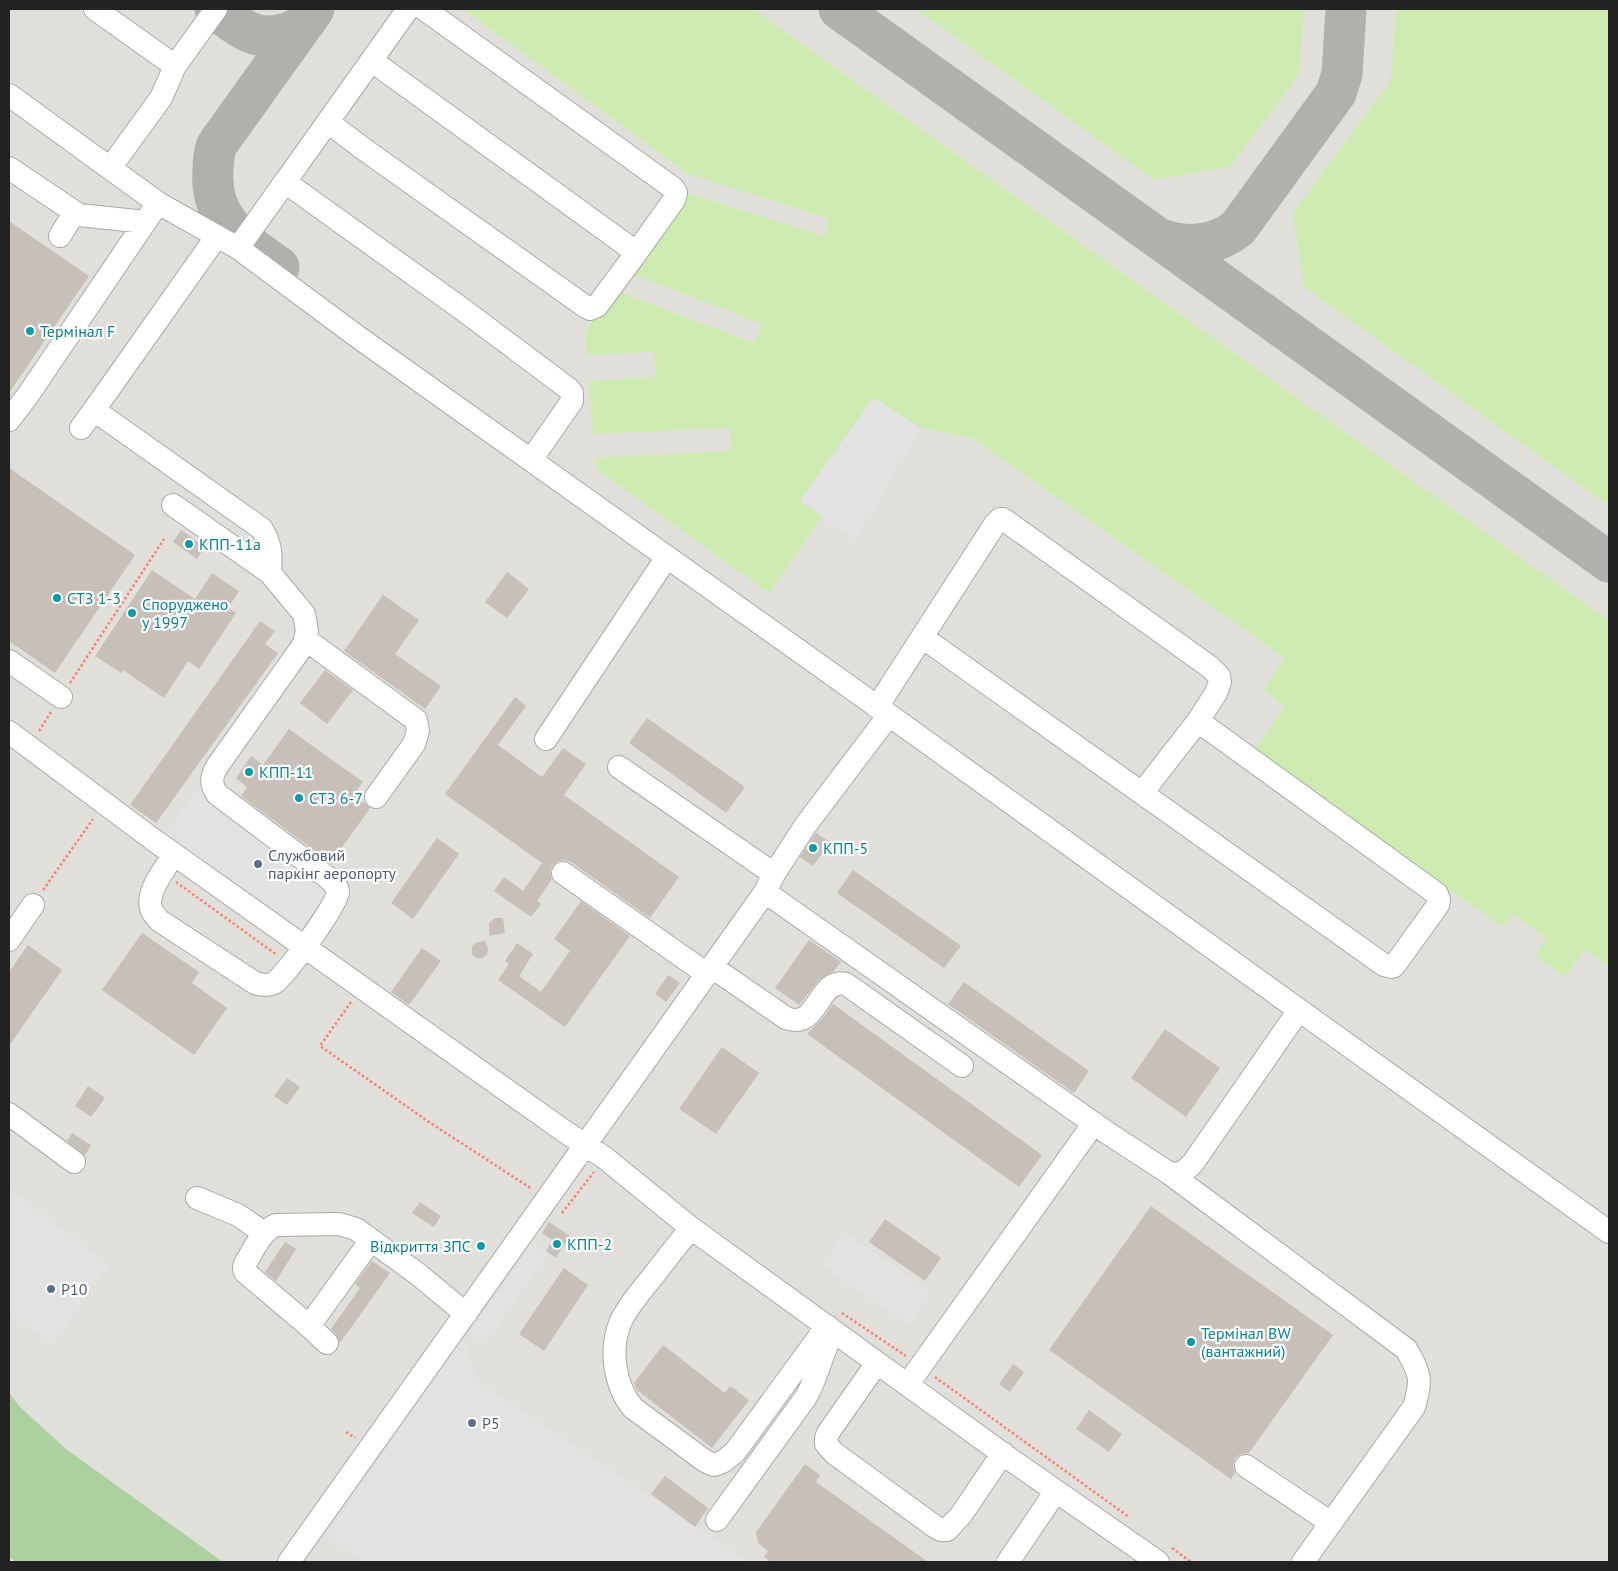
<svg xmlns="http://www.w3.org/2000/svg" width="1618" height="1571" font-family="'PT Sans',sans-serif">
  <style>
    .airport { fill: #e1dfda }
    .grass { fill: #cdebb0 }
    .forest { fill: #add19e }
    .parking { fill: #e2e2e2 }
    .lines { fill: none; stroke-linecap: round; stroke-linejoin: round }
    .taxiway { stroke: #b1b0ac; stroke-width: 41 }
    .building { fill: #c7bfb8 }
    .minor-casing { stroke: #a9a9a9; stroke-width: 24 }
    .path { stroke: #fa8072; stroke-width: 2.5; stroke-dasharray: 2.5 2.5; stroke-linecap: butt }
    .minor { stroke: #fff; stroke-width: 22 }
    .culture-dot { fill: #0f9aa8; stroke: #fff; stroke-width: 2 }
    .service-dot { fill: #5c6f8a; stroke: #fff; stroke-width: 2 }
    .labels { text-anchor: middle; stroke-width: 4.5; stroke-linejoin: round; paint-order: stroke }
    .culture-label { font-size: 16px; fill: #0d838f; stroke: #fff; text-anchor: start }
    .service-label { font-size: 16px; fill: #4e5e75; stroke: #fff; text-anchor: start }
  </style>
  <rect width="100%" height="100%" fill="#f2efe9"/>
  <path class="airport" d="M9 9H1609V1562H9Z"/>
  <path class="grass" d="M463 9H753L1609 621V967L1585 949 1565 977 1535 955 1547 939 1513 914 1503 927 1253 752 1285 707 1264 689 1285 658 972 438 921 428 873 398 800 500 822 517 769 593 596 469 595 458 731 451 730 428 593 434 589 381 656 377 654 352 587 355 585 332 614 290 754 343 762 324 626 272 682 191 823 236 829 219 688 174Z
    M916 9H1304L1299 75 1230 167 1154 180Z
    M1396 9H1609V506L1304 287 1293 213 1391 80Z"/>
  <path class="forest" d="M9 1393 20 1407 66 1449 223 1562H16L9 1557Z"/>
  <path class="parking" d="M874 398 921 428 856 541 800 500Z
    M202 782 354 888 313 947 161 841Z
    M9 1188 109 1265 53 1345 9 1313Z
    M844 1232 932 1292 910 1326 822 1265Z
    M532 1244 548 1255 485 1344 470 1333Z
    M460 1341 467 1345 476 1379 485 1387 586 1453 747 1562H364L328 1535Z"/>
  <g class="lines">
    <path class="taxiway" d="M215 9C237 25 253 42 282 34 292 32 299 29 306 21
      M839 9 1609 562
      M1158 238C1184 249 1216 246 1238 228L1336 93 1342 74 1346 9
      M279 267C243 242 209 219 213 170 213 163 214 154 216 147 219 141 225 134 229 128L314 9"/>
  </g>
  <path class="building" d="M9 221 89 276 9 393Z
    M9 468 135 555 55 673 9 641Z
    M181 530 205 547 197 559 173 542Z
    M152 570 195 599 212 573 239 591 228 608 236 613 199 669 188 661 164 698 123 670 121 673 95 656Z
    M507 572 529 589 507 618 485 602Z
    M383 595 419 620 395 654 441 686 425 709 344 651Z
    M260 621 275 631 265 644 278 653 156 823 130 805Z
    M325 670 353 690 327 724 300 703Z
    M515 697 526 706 498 745 542 777 563 748 586 764 564 795 679 877 650 918 571 862 565 860 558 861 552 866 550 872 552 879 537 901 541 904 531 917 494 891 504 877 523 891 542 863 445 794Z
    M647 718 745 787 726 813 629 743Z
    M289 729 363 782 354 794 370 808 331 863 241 796 247 787 236 778 251 756 263 765Z
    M816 833 830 842 813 866 800 857Z
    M437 838 459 854 413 919 391 903Z
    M853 870 961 946 944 968 837 893Z
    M581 901 630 936 565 1027 498 980 509 964 505 961 517 943 533 954 519 976 541 992 570 951 554 939Z
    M495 918H503L505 933 489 936V923Z
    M142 933 199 972 192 983 227 1008 194 1055 102 990Z
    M809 940 841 962 834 971 819 980 799 1005 775 988Z
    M485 941 488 949 487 955 482 958H476L472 954V947L475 943Z
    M28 945 62 970 9 1046V972Z
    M422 948 441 961 409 1005 391 992Z
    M668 975 680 983 666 1002 655 994Z
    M964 982 1089 1071 1074 1093 948 1004Z
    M833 1004 1042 1155 1019 1187 807 1034 822 1019Z
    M1165 1029 1220 1068 1186 1117 1131 1078Z
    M722 1047 759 1073 716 1134 679 1109Z
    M287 1078 300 1087 287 1105 274 1096Z
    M88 1086 105 1098 91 1117 75 1106Z
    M72 1133 91 1145 85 1155 67 1141Z
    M420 1202 441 1216 434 1227 412 1213Z
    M1151 1206 1333 1335 1249 1453 1241 1454 1235 1458 1233 1466 1235 1473 1231 1479 1049 1350Z
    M885 1219 941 1258 925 1281 869 1242Z
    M549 1222 570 1236 556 1258 546 1251 553 1240 542 1233Z
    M285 1242 296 1249 276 1281 265 1272Z
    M372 1261 390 1273 340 1343 336 1334 331 1329 360 1288 355 1284Z
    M564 1268 588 1285 544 1351 519 1334Z
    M663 1345 725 1393 730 1386 749 1400 712 1448 637 1390 634 1383Z
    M1013 1364 1024 1372 1010 1392 999 1384Z
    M1089 1410 1122 1434 1109 1452 1076 1429Z
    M805 1464 820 1475 816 1482 928 1562H771L764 1557 768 1551 758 1543 756 1532Z
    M665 1476 708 1508 695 1527 651 1494Z"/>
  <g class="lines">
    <g class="minor-casing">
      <path id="minor" d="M95 9 175 66
        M424 9 673 188 676 193 674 200 634 256
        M9 95 158 203 238 248 285 182 462 309 569 389 572 393V401L531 460
        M328 122 365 150 586 307 590 309 597 306 634 256 632 250 629 247 372 61
        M9 168 79 215 145 222
        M110 168 161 98 175 66 216 9
        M285 182 408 9
        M60 236 74 213
        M217 236 94 410 262 529C272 547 271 554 270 573
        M238 248 358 337 889 715 1299 1010 1193 1163C1185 1171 1181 1175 1169 1173L1106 1132 765 892
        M9 420 28 395 158 203
        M81 428 94 410
        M173 505 270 573 304 614 307 631 304 644 218 765C211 776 210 784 217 794L327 877C331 881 338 886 338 892 338 904 285 976 274 983 268 986 261 985 255 983L160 921C156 917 152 913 151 908 146 892 165 868 174 855
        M922 637 1384 965 1391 967 1394 966 1438 905 1439 900 1437 894 1198 721
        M305 639 416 720 418 731 414 744 376 797
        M9 661 61 697
        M877 707 995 524 1000 519H1003L1210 667 1219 676 1220 682 1216 693 1198 721 1142 793
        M9 732 151 838 564 1131 605 1158 691 1228 1017 1464 1158 1562
        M546 739 667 557
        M619 767 774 874
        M563 873 707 974
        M9 940 33 905
        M712 967 786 1018C819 1031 817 977 846 984L962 1066
        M1299 1010 1609 1232
        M9 1114 74 1162
        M1169 1173 1406 1349C1421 1374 1422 1380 1414 1407L1303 1562
        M197 1198 238 1215 264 1233
        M691 1228C677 1245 664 1262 650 1280 640 1292 628 1306 621 1321 609 1348 614 1385 633 1408L705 1461 714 1465 724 1461 735 1452 827 1326
        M309 1326 371 1240
        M327 1343 309 1326 245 1272 244 1268 245 1264C253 1251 261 1231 276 1225L339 1224 356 1229 419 1275 466 1314
        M877 1363 828 1433 826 1438V1444L834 1453 934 1526 941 1530H947L961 1515 1003 1453
        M908 1384 1094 1123
        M1246 1466 1331 1523
        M717 1520 806 1397C817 1378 821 1356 831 1336
        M289 1562 765 892 774 874 805 826 889 715
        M1008 1562 1056 1491"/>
    </g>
    <path class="path" d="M70 683 164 539
      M39 731 51 712
      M176 882 277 955
      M43 890 93 819
      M351 1002 320 1046 429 1122 532 1189
      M562 1213 594 1172
      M842 1313 906 1356
      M935 1377 1129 1517
      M346 1432 355 1438
      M1172 1548 1191 1562"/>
    <use href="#minor" class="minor"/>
  </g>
  <g class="culture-dot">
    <circle cx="30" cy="331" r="5"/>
    <circle cx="189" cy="544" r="5"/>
    <circle cx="57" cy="598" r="5"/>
    <circle cx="132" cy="613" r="5"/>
    <circle cx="249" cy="772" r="5"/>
    <circle cx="299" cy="798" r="5"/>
    <circle cx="813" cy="848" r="5"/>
    <circle cx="557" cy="1244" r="5"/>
    <circle cx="481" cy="1246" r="5"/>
    <circle cx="1191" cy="1342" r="5"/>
  </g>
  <g class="service-dot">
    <circle cx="258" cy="864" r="5"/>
    <circle cx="51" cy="1289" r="5"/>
    <circle cx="472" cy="1423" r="5"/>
  </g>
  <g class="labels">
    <g class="culture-label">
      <text x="40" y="337">Термінал F</text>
      <text x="199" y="550">КПП-11а</text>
      <text x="67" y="604">СТЗ 1-3</text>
      <text x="142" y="610">Споруджено<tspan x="142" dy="18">у 1997</tspan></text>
      <text x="259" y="778">КПП-11</text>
      <text x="309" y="804">СТЗ 6-7</text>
      <text x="823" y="854">КПП-5</text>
      <text x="567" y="1250">КПП-2</text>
      <text x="471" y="1252" text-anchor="end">Відкриття ЗПС</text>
      <text x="1201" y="1339">Термінал BW<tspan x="1201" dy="18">(вантажний)</tspan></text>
    </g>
    <g class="service-label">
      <text x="268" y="861">Службовий<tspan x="268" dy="18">паркінг аеропорту</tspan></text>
      <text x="61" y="1295">P10</text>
      <text x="482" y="1429">P5</text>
    </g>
  </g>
  <rect width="1618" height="1571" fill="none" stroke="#222222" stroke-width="20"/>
</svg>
